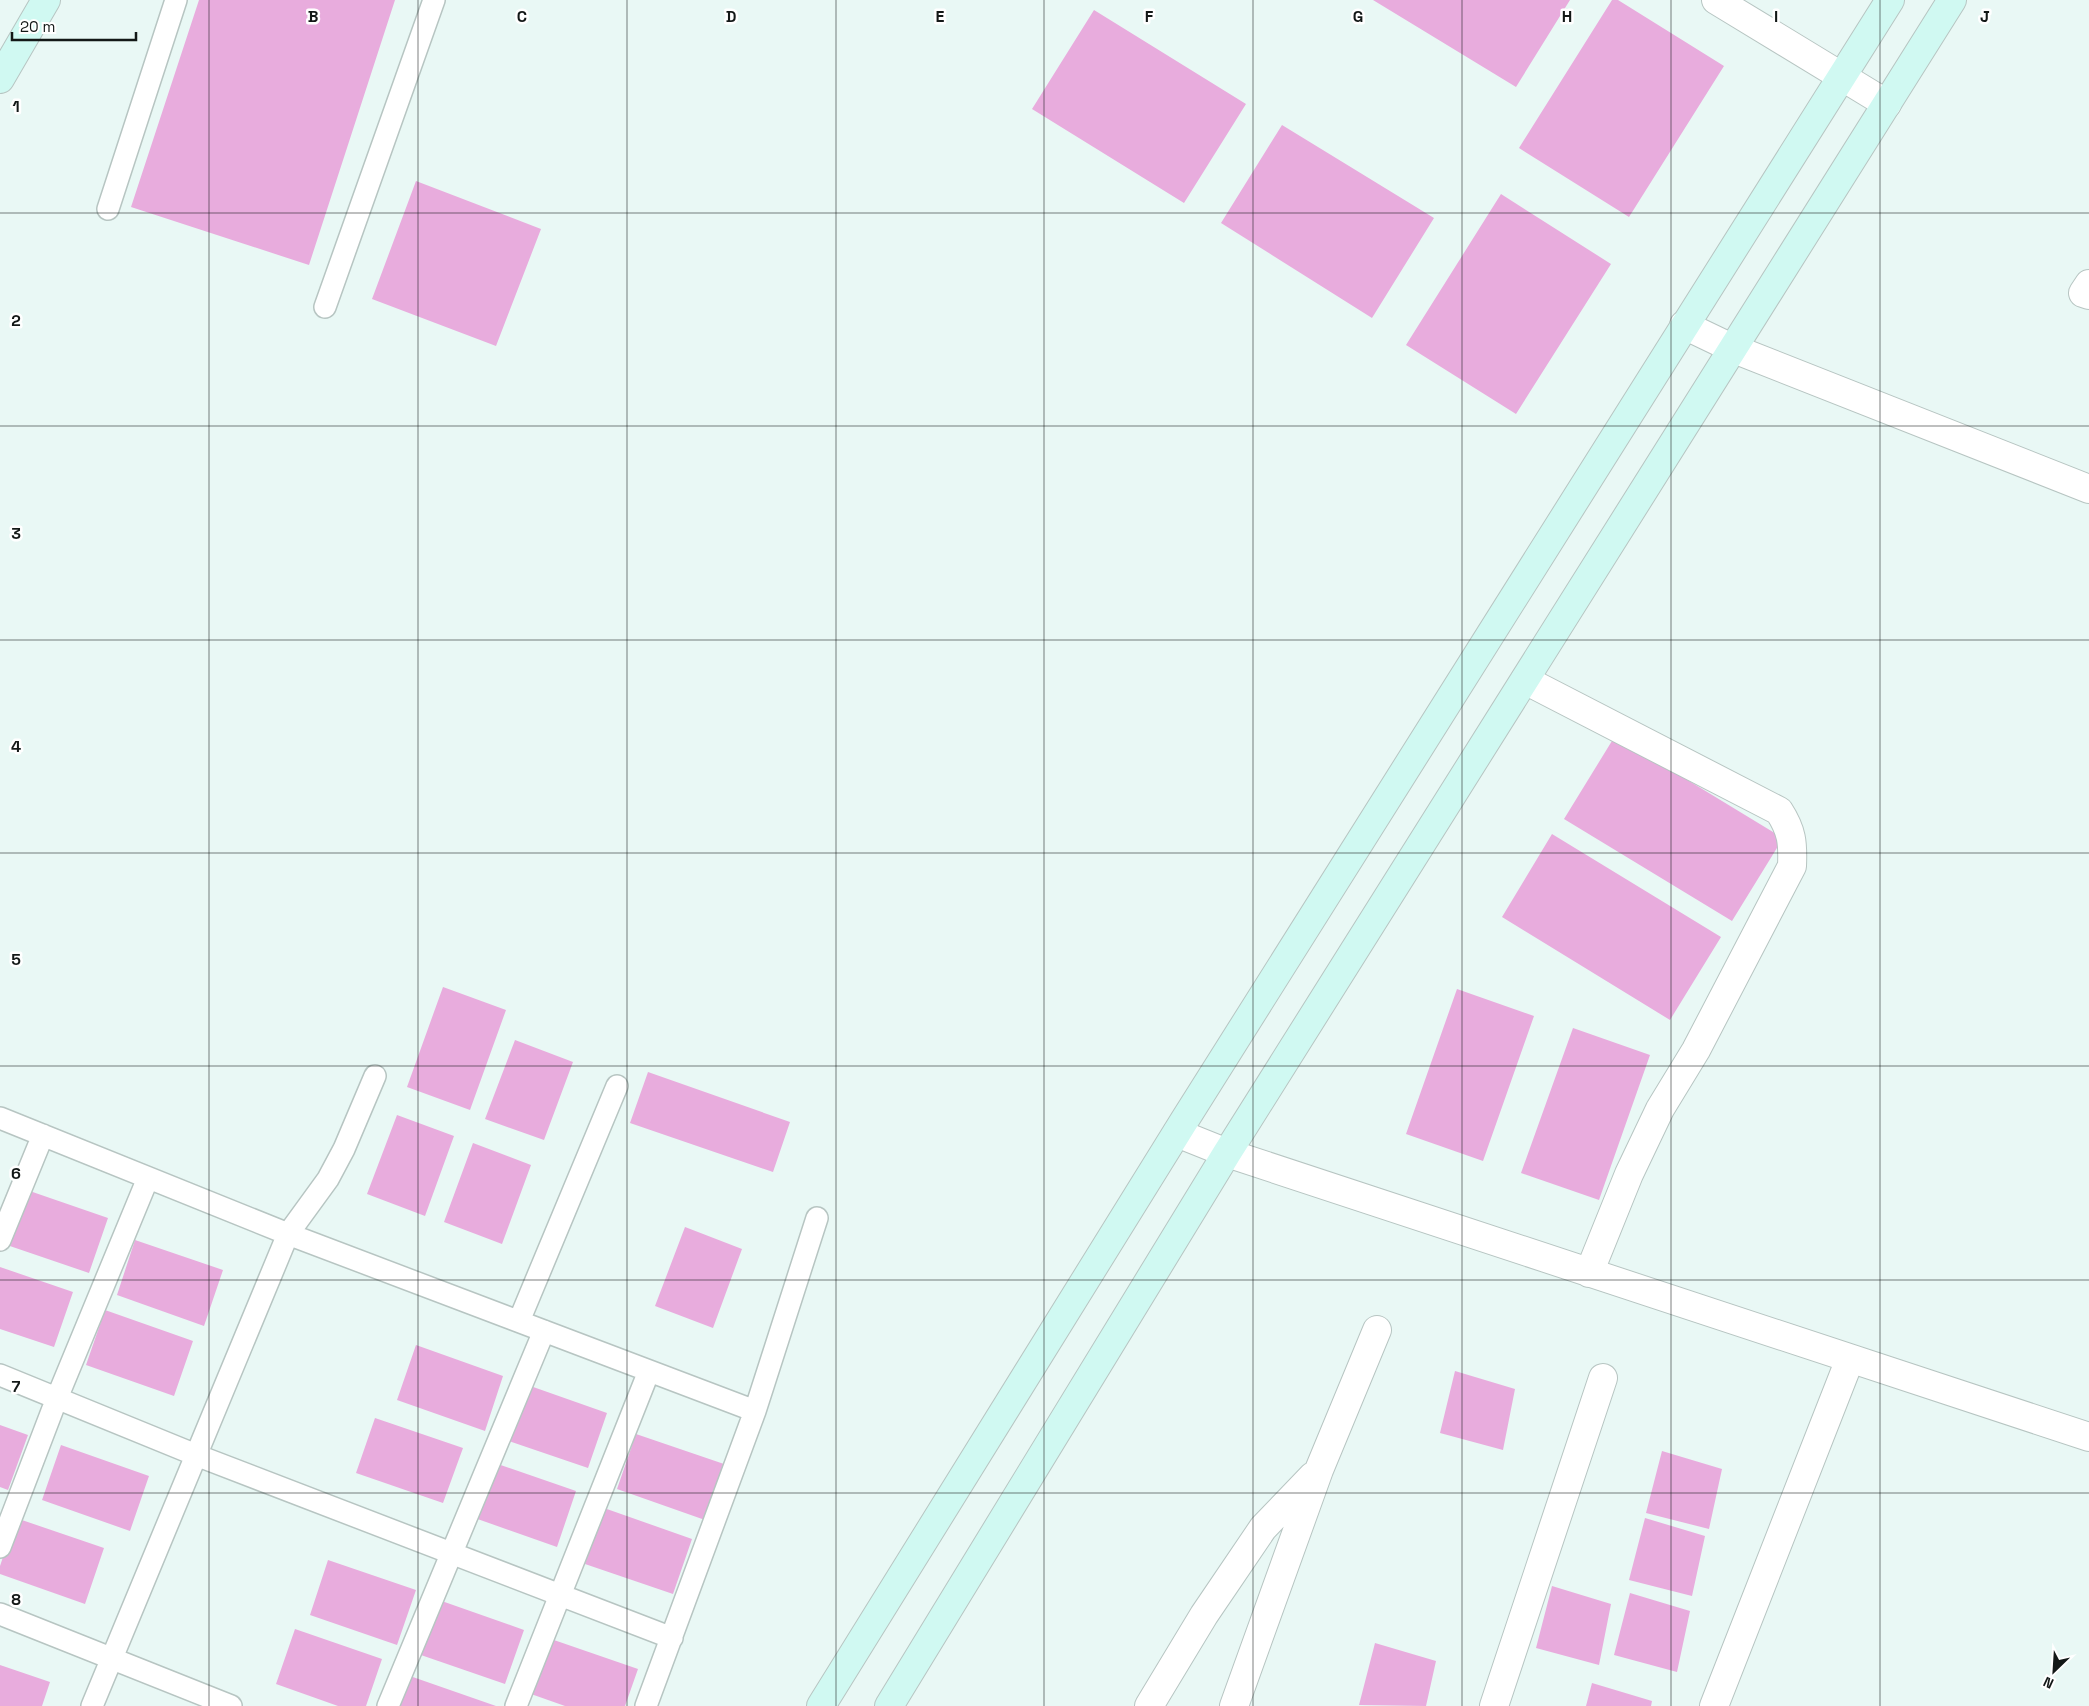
<svg xmlns="http://www.w3.org/2000/svg" width="2089" height="1706" font-family="'Space Grotesk',sans-serif">
  <style>
    .building { fill: #e8acdd }
    .lines { fill: none; stroke-linecap: round; stroke-linejoin: round }
    .lane-casing { stroke: #b7c5c2; stroke-width: 24 }
    .street-casing { stroke: #b7c5c2; stroke-width: 30 }
    .secondary-casing { stroke: #b7c5c2; stroke-width: 30 }
    .lane { stroke: #fff; stroke-width: 21 }
    .street { stroke: #fff; stroke-width: 28 }
    .secondary { stroke: #d0f9f2; stroke-width: 28 }
    .grid { fill: none; stroke: #131817; stroke-width: 1; stroke-opacity: 0.55 }
    .grid-label { font-size: 16px; text-anchor: middle; font-weight: bold; fill: #131817; stroke: #fff; stroke-width: 5; stroke-linejoin: round; paint-order: stroke }
  </style>
  <rect width="100%" height="100%" fill="#e9f8f5"/>
  <path class="building" d="M199 0H395L309 265 131 207Z
    M1373 0H1570L1516 87Z
    M1612 0H1618L1724 66 1629 217 1519 148Z
    M1094 10 1246 104 1184 203 1032 109Z
    M1282 125 1434 218 1372 318 1221 223Z
    M416 181 541 229 496 346 372 299Z
    M1501 194 1611 264 1516 414 1406 345Z
    M1615 736 1783 838 1732 921 1564 819Z
    M1552 834 1721 937 1670 1020 1502 917Z
    M443 987 506 1010 470 1110 407 1087Z
    M1457 989 1534 1016 1483 1161 1406 1134Z
    M1573 1028 1650 1055 1599 1200 1521 1173Z
    M515 1040 573 1062 544 1140 485 1119Z
    M648 1072 790 1122 773 1172 630 1123Z
    M397 1115 454 1136 425 1216 367 1194Z
    M473 1143 531 1165 502 1244 444 1222Z
    M21 1188 108 1218 89 1273 1 1243Z
    M685 1227 742 1249 713 1328 655 1306Z
    M135 1240 223 1270 204 1326 117 1295Z
    M0 1267 73 1292 54 1347 0 1329Z
    M105 1310 193 1341 174 1396 86 1365Z
    M416 1345 503 1376 485 1431 397 1400Z
    M1455 1371 1515 1389 1503 1450 1440 1433Z
    M519 1382 607 1413 588 1468 500 1438Z
    M375 1418 463 1448 443 1503 356 1473Z
    M0 1425 28 1435 8 1490 0 1487Z
    M636 1434 724 1464 705 1520 617 1489Z
    M61 1445 149 1476 130 1531 42 1500Z
    M1662 1451 1722 1469 1709 1529 1646 1513Z
    M489 1461 576 1491 557 1547 469 1516Z
    M604 1508 692 1539 673 1594 585 1564Z
    M16 1518 104 1548 85 1604 0 1574V1566Z
    M1645 1518 1705 1536 1692 1596 1629 1580Z
    M328 1560 416 1590 397 1645 310 1615Z
    M1552 1586 1611 1604 1599 1665 1536 1648Z
    M1630 1593 1690 1611 1677 1672 1614 1655Z
    M436 1599 524 1630 505 1684 418 1654Z
    M295 1629 382 1659 366 1706H338L276 1684Z
    M551 1639 638 1669 625 1706H565L531 1694Z
    M1375 1643 1436 1661 1426 1706 1359 1705Z
    M0 1665 50 1682 42 1706H0Z
    M407 1675 496 1706H396Z
    M1592 1683 1652 1701 1651 1706H1586Z"/>
  <g class="lines">
    <g class="lane-casing">
      <path id="lane" d="M108 209 176 0
        M325 307 434 0
        M0 1118 288 1234 755 1411
        M0 1240 43 1135
        M519 1321 617 1086
        M0 1375 196 1455 672 1638
        M0 1547 57 1398 148 1178
        M0 1614 231 1706
        M92 1706 288 1234 328 1179 344 1149 375 1076
        M388 1706 544 1331
        M516 1706 649 1371
        M646 1706 755 1411 817 1218"/>
    </g>
    <g class="street-casing">
      <path id="street" d="M1716 0 1887 104
        M2089 284 2083 293 2089 295
        M1684 325 1734 349 2089 489
        M1525 680 1779 811C1792 831 1793 843 1792 866L1696 1050 1660 1109 1629 1174 1589 1273
        M1177 1133 1227 1153 2089 1437
        M1149 1706 1204 1615 1263 1528 1313 1476
        M1234 1706 1319 1470 1377 1330
        M1494 1706 1603 1378
        M1714 1706 1850 1359"/>
    </g>
    <g class="secondary-casing">
      <path id="secondary" d="M0 79 46 0
        M821 1706 1184 1121 1890 0
        M889 1706 1227 1153 1952 0"/>
    </g>
    <use href="#lane" class="lane"/>
    <use href="#street" class="street"/>
    <use href="#secondary" class="secondary"/>
  </g>
  <path class="grid" d="M209 0V1706M418 0V1706M627 0V1706M836 0V1706M1044 0V1706M1253 0V1706M1462 0V1706M1671 0V1706M1880 0V1706M0 213H2089M0 426H2089M0 640H2089M0 853H2089M0 1066H2089M0 1280H2089M0 1493H2089"/>
  <g class="grid-label">
    <text x="313" y="22">B</text>
    <text x="522" y="22">C</text>
    <text x="731" y="22">D</text>
    <text x="940" y="22">E</text>
    <text x="1149" y="22">F</text>
    <text x="1358" y="22">G</text>
    <text x="1567" y="22">H</text>
    <text x="1776" y="22">I</text>
    <text x="1985" y="22">J</text>
    <text x="16" y="112">1</text>
    <text x="16" y="326">2</text>
    <text x="16" y="539">3</text>
    <text x="16" y="752">4</text>
    <text x="16" y="965">5</text>
    <text x="16" y="1179">6</text>
    <text x="16" y="1392">7</text>
    <text x="16" y="1605">8</text>
  </g>
  <g transform="translate(2054 1671) rotate(205)" stroke="#ffffff" stroke-width="4" paint-order="stroke">
  <path d="M0-4L9 19L0 12L-9 19Z" fill="#131817"/>
  <text y="-8" font-size="14" font-weight="bold" text-anchor="middle" fill="#131817">N</text>
  </g>
  <path d="M12 32v8h124v-8" fill="none" stroke="#131817" stroke-width="2.5"/>
  <text x="20" y="32" font-size="15" fill="#131817" stroke="#ffffff" stroke-width="4" paint-order="stroke">20 m</text>
</svg>
